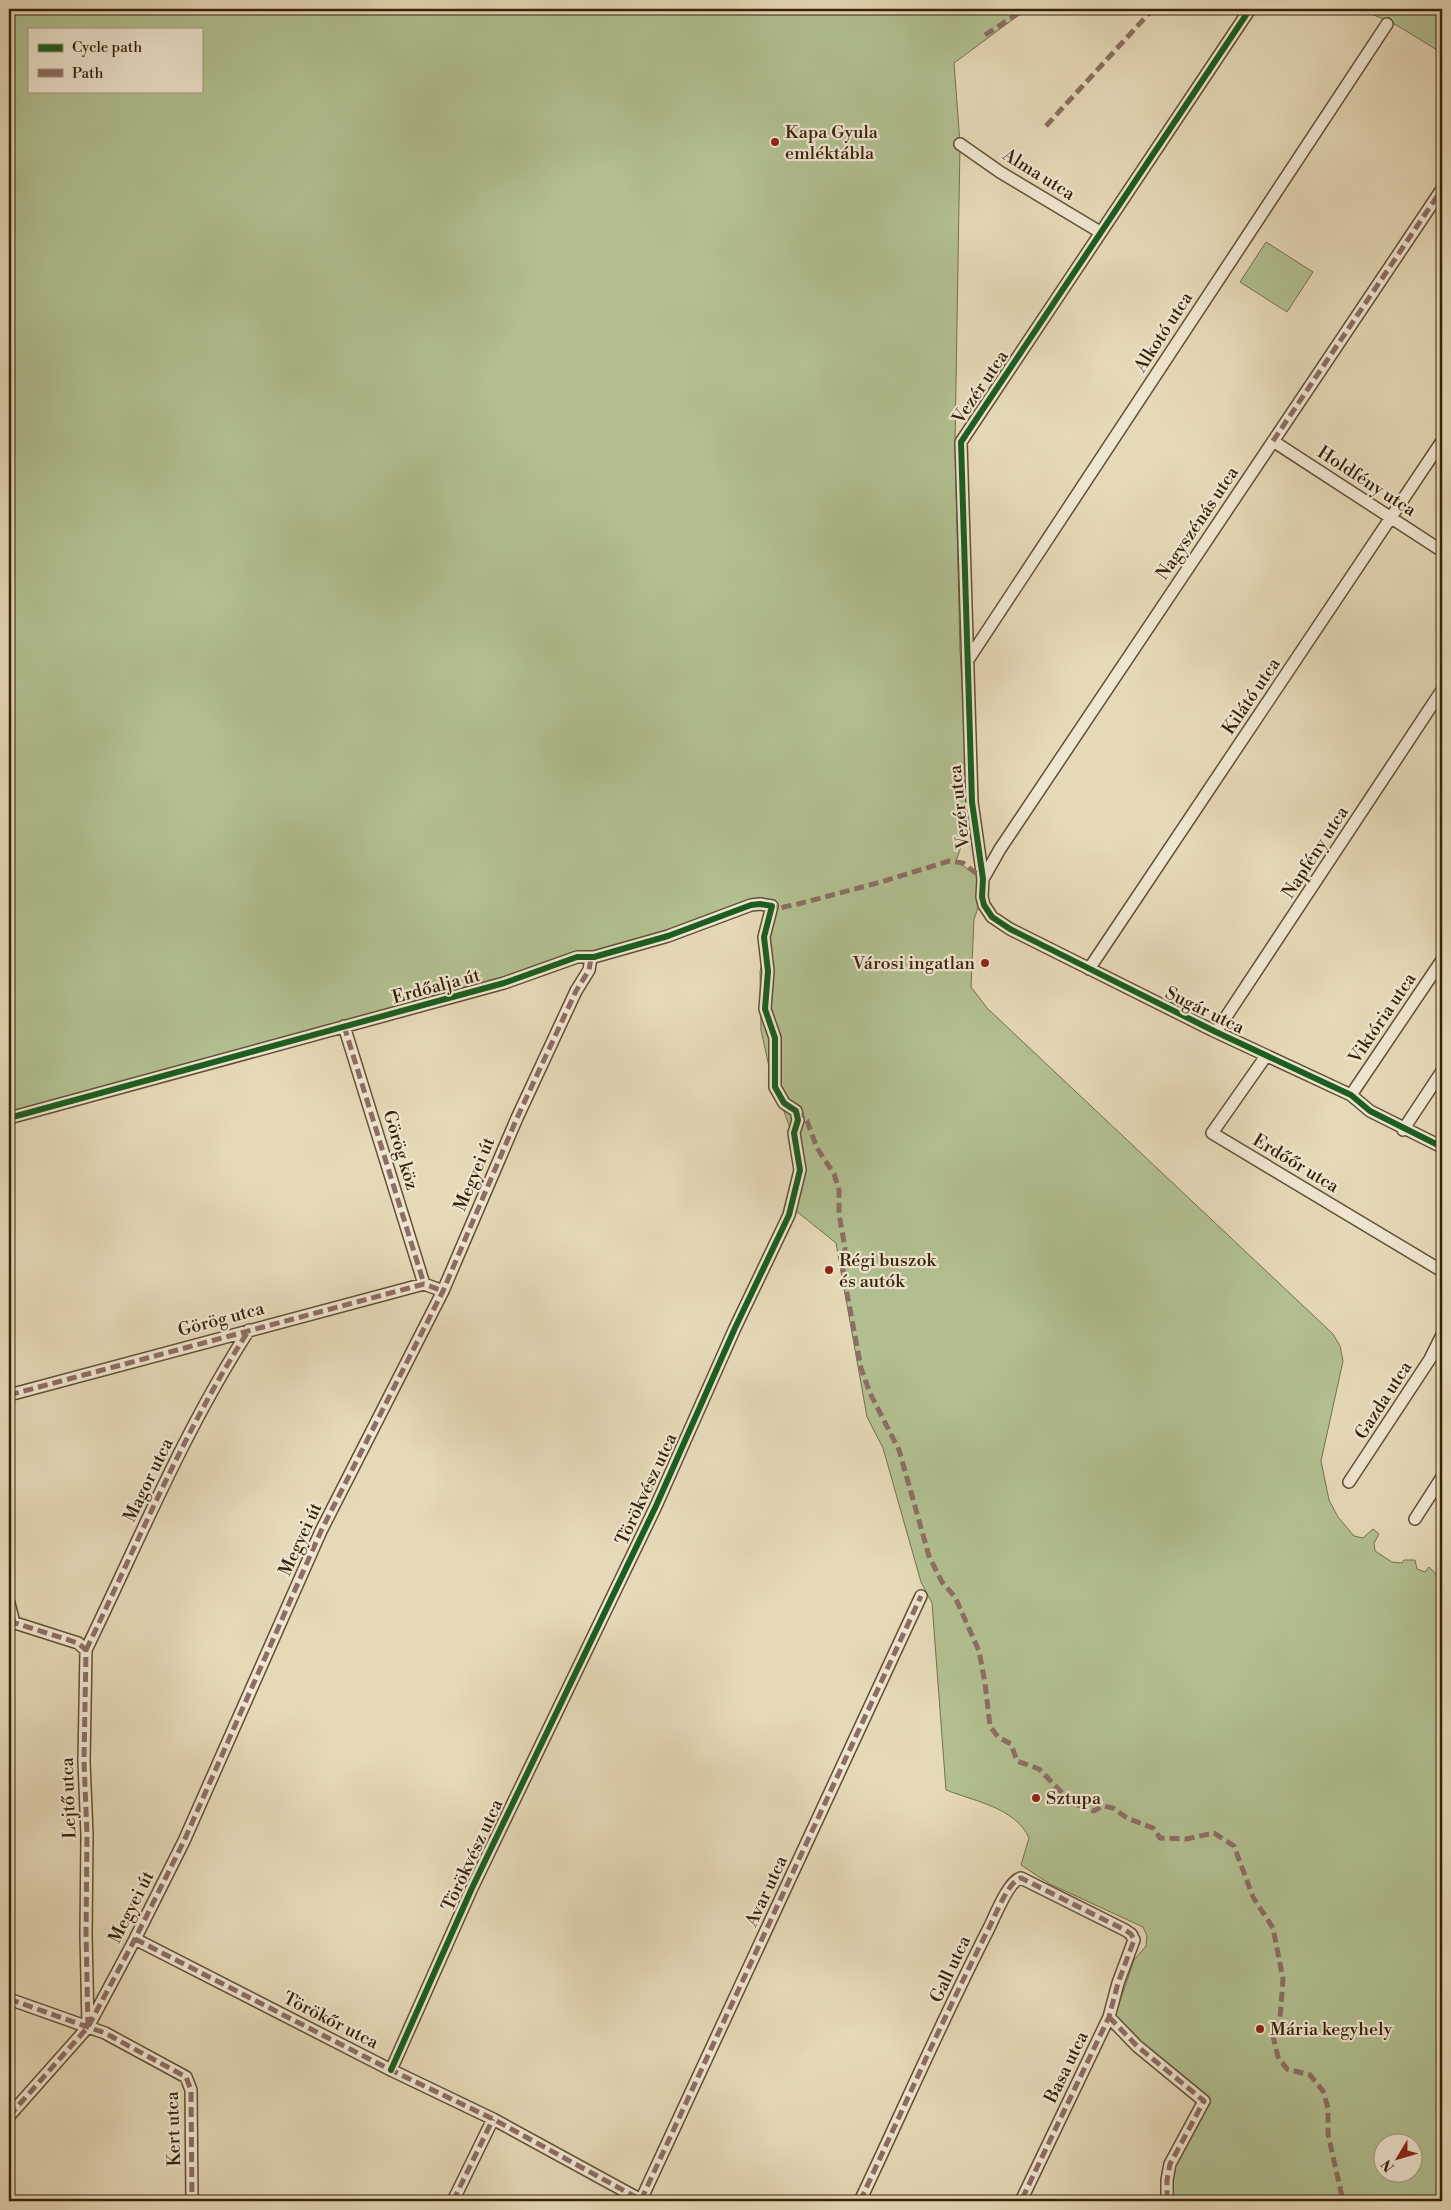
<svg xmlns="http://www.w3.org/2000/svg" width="1451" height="2210" font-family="'Libre Bodoni',serif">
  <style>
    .green { fill: #b2c091; stroke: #74714c; fill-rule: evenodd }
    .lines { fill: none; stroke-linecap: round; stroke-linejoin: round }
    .minor-casing { stroke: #635034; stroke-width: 14 }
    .minor { stroke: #efe6d1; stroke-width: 11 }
    .quiet { stroke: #8d6e63; stroke-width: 5; stroke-dasharray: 10 5; stroke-linecap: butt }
    .cycleway-casing { stroke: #efe6d1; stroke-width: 9 }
    .cycleway { stroke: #1b5e20; stroke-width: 6 }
    .poi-dot { fill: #8f2418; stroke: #efe6d1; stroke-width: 2 }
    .labels { text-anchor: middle; stroke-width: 4.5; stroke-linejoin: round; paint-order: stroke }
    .poi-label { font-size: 18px; fill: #372208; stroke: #efe6d1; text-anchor: start }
    .street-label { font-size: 18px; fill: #372208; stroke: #efe6d1 }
  </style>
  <rect width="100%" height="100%" fill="#e6d9b8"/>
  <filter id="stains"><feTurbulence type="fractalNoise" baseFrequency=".004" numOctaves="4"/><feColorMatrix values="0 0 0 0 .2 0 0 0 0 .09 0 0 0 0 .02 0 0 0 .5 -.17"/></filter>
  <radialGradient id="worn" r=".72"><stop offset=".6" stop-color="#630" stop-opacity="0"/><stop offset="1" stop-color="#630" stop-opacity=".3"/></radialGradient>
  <path class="green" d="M9 9H1027L954 63 960 144 955 443 960 651 970 821 956 861 983 879 982 897 974 919 971 987 987 1008 1333 1334 1340 1346 1343 1361 1321 1461 1329 1500 1338 1517 1354 1536 1363 1538 1373 1529 1379 1534 1374 1543 1375 1551 1392 1562 1402 1563 1404 1560H1415L1417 1569 1425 1572 1429 1567 1436 1574 1438 1586 1442 1587V2201H1169L1173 2166 1207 2096 1126 2029 1115 2016 1134 1960 1146 1946 1147 1936 1143 1927 1050 1884 1021 1865 1029 1838C1016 1808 974 1801 946 1790L932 1603 921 1582 883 1448 867 1417 836 1243 790 1206 795 1187 797 1147 771 1076 761 1030 760 972 772 906 727 915 9 1118ZM29 29H201V91H29ZM1384 2142H1414V2172H1384Z
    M1359 9H1442V53L1393 23Z
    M1266 242 1313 272 1287 312 1240 282Z"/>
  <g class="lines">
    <g class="minor-casing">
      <path id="minor" d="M1250 9 961 442 972 802 983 879 982 897 984 905 992 917 1010 929 1216 1032 1351 1095 1370 1111 1442 1147
        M960 144 1000 172 1100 232
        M1273 441 1442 551
        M968 660 1387 24
        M983 879 1000 849 1442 189
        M1089 969 1442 441
        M344 1026 424 1284
        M1216 1032 1442 690
        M1266 1056 1212 1133 1442 1271
        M1351 1095 1442 960
        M9 1118 504 983 577 957H594L668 936 751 905 760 904 772 906 764 937 768 971 765 1009 775 1038V1087L784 1103 796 1111 798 1120 794 1133 800 1170 789 1215 735 1328 656 1506 472 1888 391 2070
        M1403 1130 1442 1071
        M9 1395 424 1284 443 1291
        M1349 1482 1430 1359 1442 1335
        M1415 1519 1442 1477
        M9 1603 14 1623
        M9 1621 78 1643 86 1650 84 1761 87 1835 86 1934 88 2027
        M86 1650C138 1543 184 1430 249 1330
        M135 1939 391 2070 493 2119 643 2201
        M9 1999 105 2033 186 2077 191 2090 192 2201
        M1109 2017 1137 2046 1204 2101 1170 2164 1167 2180V2201
        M9 2116 88 2027 135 1939 184 1841 321 1531 443 1291 517 1118 576 991 589 970 591 958
        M641 2200 921 1596
        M453 2201 493 2119
        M860 2201C903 2110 943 2018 989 1928 995 1916 1009 1880 1021 1878L1125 1930 1131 1934 1134 1940 1118 1983 1109 2017 1021 2201"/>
    </g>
    <use href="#minor" class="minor"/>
    <path class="quiet" d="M985 35 1025 9
      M1046 126 1153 9
      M1273 441 1442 189
      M767 905 779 908 798 904 881 882 949 861 963 863 982 878
      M344 1026 424 1284
      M795 1111 807 1121 817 1148 834 1174 839 1190V1214L845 1248 843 1272 861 1368 870 1393 899 1450 929 1556 942 1582 955 1597 979 1651 985 1683 990 1726 998 1737 1011 1744 1017 1761 1039 1769 1072 1803 1094 1811 1103 1806 1113 1808 1127 1818 1153 1828 1160 1838 1186 1839 1214 1833 1234 1846 1253 1897 1273 1928 1283 1979 1280 2018 1274 2025 1273 2036 1278 2057 1287 2069 1310 2075 1323 2091 1328 2108V2134L1343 2201
      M9 1395 424 1284 443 1291
      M9 1603 14 1623
      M9 1621 78 1643 86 1650 84 1761 87 1835 86 1934 88 2027
      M86 1650C138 1543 184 1430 249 1330
      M135 1939 391 2070 493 2119 643 2201
      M9 1999 105 2033 186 2077 191 2090 192 2201
      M1109 2017 1137 2046 1204 2101 1170 2164 1167 2180V2201
      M9 2116 88 2027 135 1939 184 1841 321 1531 443 1291 517 1118 576 991 589 970 591 958
      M641 2200 921 1596
      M453 2201 493 2119
      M860 2201C903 2110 943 2018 989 1928 995 1916 1009 1880 1021 1878L1125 1930 1131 1934 1134 1940 1118 1983 1109 2017 1021 2201"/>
    <g class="cycleway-casing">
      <path id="cycleway" d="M1250 9 961 442 972 802 983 879 982 897 984 905 992 917 1010 929 1216 1032 1351 1095 1370 1111 1442 1147
        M9 1118 504 983 577 957H594L668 936 751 905 760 904 772 906 764 937 768 971 765 1009 775 1038V1087L784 1103 796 1111 798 1120 794 1133 800 1170 789 1215 735 1328 656 1506 472 1888 391 2070"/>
    </g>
    <use href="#cycleway" class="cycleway"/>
  </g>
  <g class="poi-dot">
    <circle cx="775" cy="142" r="5"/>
    <circle cx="985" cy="963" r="5"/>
    <circle cx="829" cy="1270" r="5"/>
    <circle cx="1036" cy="1798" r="5"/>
    <circle cx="1260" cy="2029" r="5"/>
  </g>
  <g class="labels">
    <g class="poi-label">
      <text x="785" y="138">Kapa Gyula<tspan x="785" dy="21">emléktábla</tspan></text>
      <text x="975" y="969" text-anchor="end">Városi ingatlan</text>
      <text x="839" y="1266">Régi buszok<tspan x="839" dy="21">és autók</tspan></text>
      <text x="1046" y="1804">Sztupa</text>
      <text x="1270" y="2035">Mária kegyhely</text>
    </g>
    <g class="street-label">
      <text transform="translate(1039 174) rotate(32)" y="6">Alma utca</text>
      <text transform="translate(1163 332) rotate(-57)" y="6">Alkotó utca</text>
      <text transform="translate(980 387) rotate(-56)" y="6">Vezér utca</text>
      <text transform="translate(1367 481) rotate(33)" y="6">Holdfény utca</text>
      <text transform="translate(1197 523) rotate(-56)" y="6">Nagyszénás utca</text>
      <text transform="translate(1251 696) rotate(-56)" y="6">Kilátó utca</text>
      <text transform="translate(959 807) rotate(-96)" y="6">Vezér utca</text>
      <text transform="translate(1315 852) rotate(-57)" y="6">Napfény utca</text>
      <text transform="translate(436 986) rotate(-15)" y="6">Erdőalja út</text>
      <text transform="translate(1205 1010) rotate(26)" y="6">Sugár utca</text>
      <text transform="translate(1382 1018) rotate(-56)" y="6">Viktória utca</text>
      <text transform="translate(401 1150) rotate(73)" y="6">Görög köz</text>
      <text transform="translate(1296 1163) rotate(31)" y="6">Erdőőr utca</text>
      <text transform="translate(474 1174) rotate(-67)" y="6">Megyei út</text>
      <text transform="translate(221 1319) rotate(-15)" y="6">Görög utca</text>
      <text transform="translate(1383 1400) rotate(-57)" y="6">Gazda utca</text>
      <text transform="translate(148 1480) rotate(-64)" y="6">Magor utca</text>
      <text transform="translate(646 1489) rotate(-65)" y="6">Törökvész utca</text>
      <text transform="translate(300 1539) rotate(-65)" y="6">Megyei út</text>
      <text transform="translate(68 1798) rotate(-92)" y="6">Lejtő utca</text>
      <text transform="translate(472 1855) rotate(-65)" y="6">Törökvész utca</text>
      <text transform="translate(766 1891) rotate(-65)" y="6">Avar utca</text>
      <text transform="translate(131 1907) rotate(-63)" y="6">Megyei út</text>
      <text transform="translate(950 1969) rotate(-65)" y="6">Gall utca</text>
      <text transform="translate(331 2020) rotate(27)" y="6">Törökőr utca</text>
      <text transform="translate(1066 2067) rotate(-64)" y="6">Basa utca</text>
      <text transform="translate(173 2129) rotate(-92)" y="6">Kert utca</text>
    </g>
  </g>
  <rect width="1451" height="2210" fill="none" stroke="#e6d9b8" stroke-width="30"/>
  <rect x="10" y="10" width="1431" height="2190" fill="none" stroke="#372208" stroke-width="2.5"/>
  <rect x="15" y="15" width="1421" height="2180" fill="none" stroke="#372208"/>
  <rect x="28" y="28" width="175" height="65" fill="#efe6d1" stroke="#a59881"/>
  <rect x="38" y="44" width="25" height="8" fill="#1b5e20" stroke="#a59881"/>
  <text x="72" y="52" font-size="15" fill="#372208">Cycle path</text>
  <rect x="38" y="69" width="25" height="8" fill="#8d6e63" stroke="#a59881"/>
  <text x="72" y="78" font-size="15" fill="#372208">Path</text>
  <g transform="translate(1398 2158) rotate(232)"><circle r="24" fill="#efe6d1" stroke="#a59881"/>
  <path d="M0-4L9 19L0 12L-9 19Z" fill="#8f2418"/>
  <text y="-8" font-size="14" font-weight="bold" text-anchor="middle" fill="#372208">N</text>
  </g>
  <rect width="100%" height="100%" filter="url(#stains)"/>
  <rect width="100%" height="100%" fill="url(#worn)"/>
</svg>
